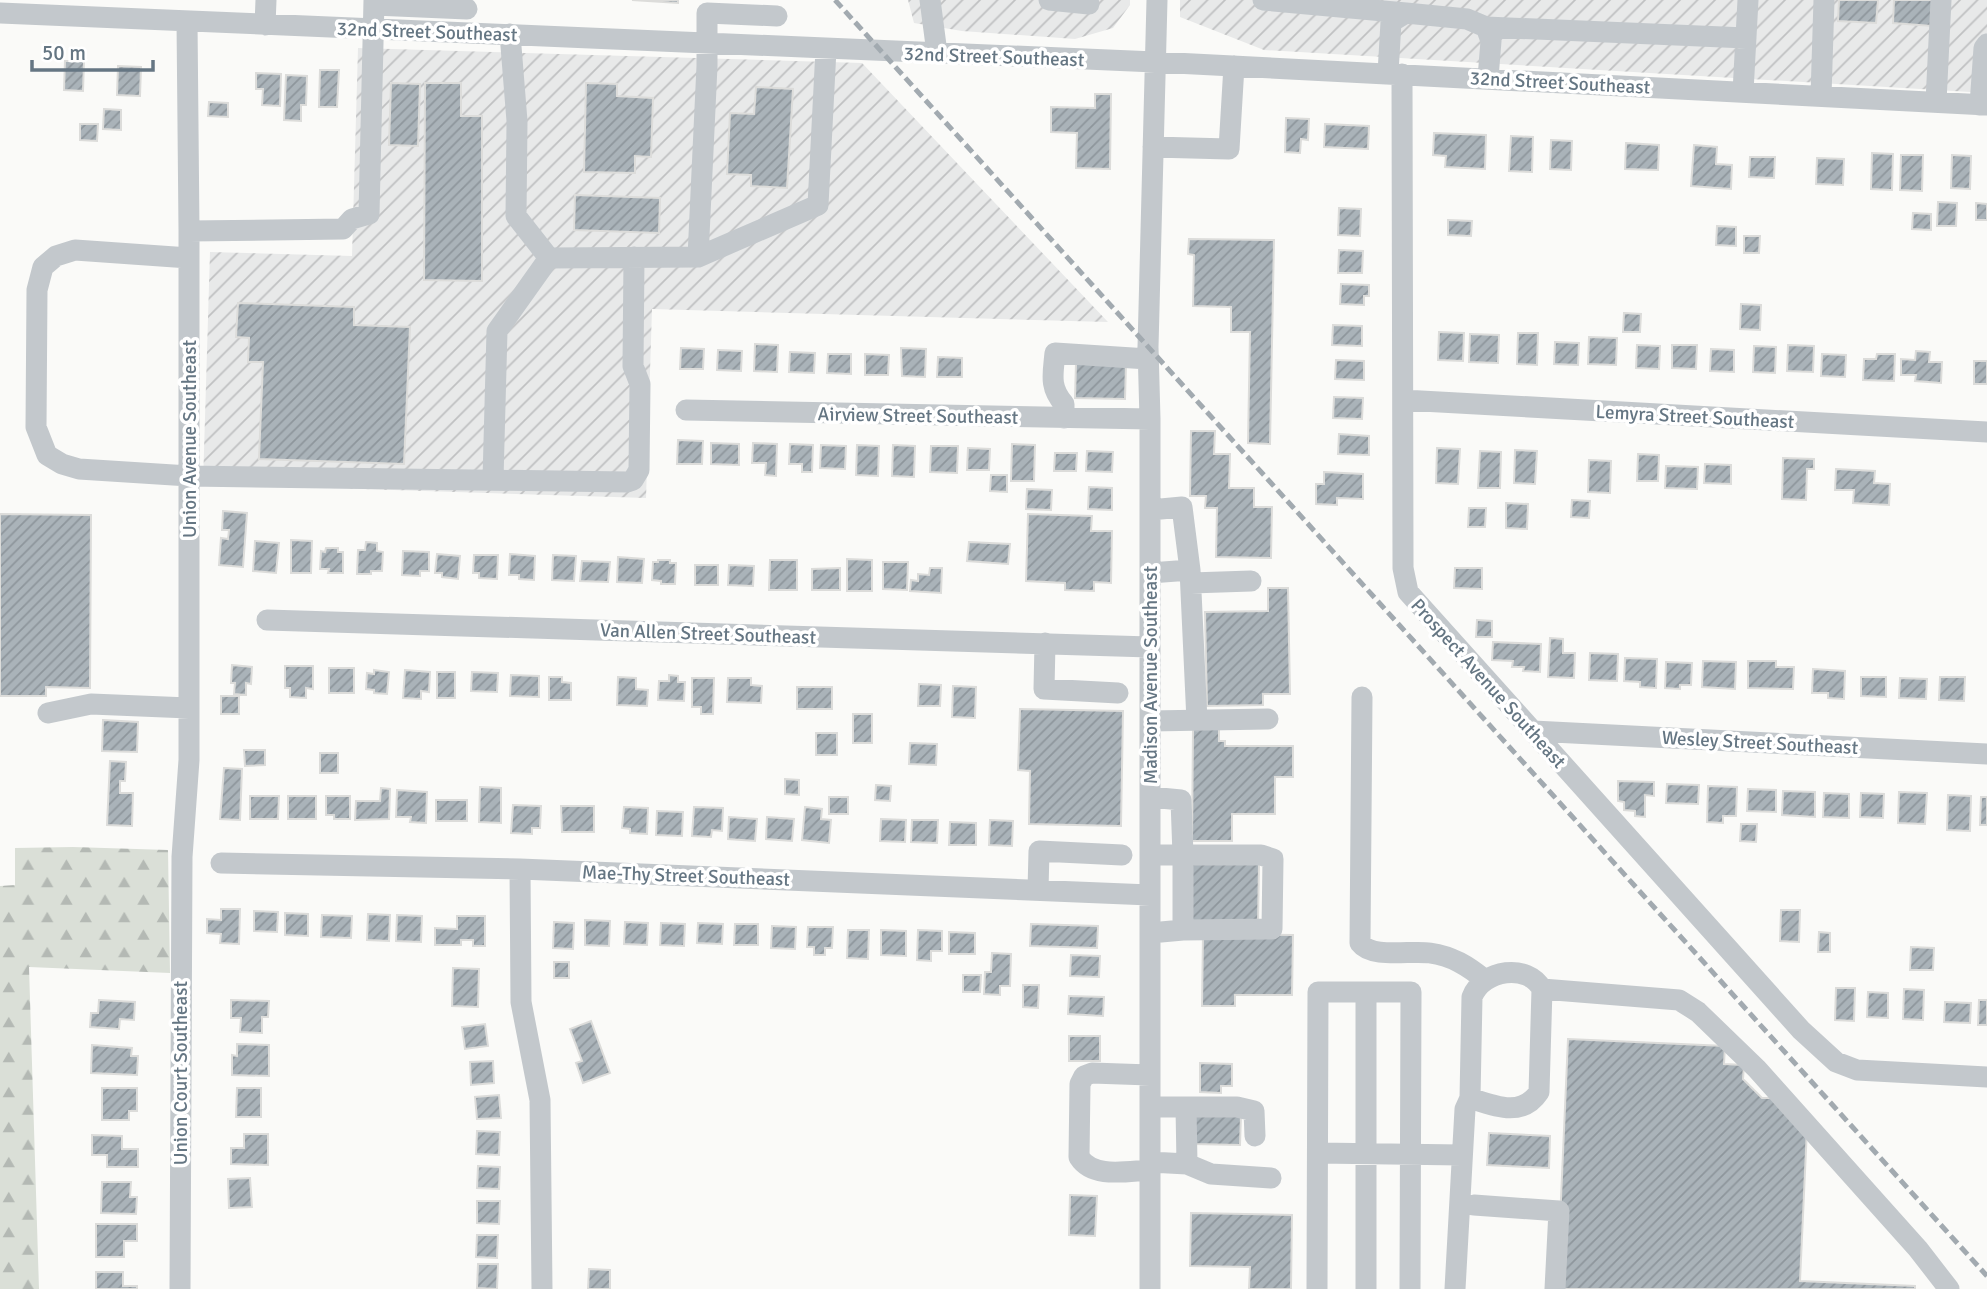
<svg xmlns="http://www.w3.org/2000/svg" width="1987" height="1289" font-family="Signika,sans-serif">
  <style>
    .industrial { fill: url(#industrial-furrows) }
    .forest { fill: url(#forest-firs) }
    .building { fill: url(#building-hatch); stroke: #dcdcda; stroke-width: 2 }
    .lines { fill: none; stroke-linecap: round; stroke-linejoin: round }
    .minor { stroke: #c3c8cc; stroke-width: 21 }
    .rail { stroke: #a2aab0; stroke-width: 5; stroke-dasharray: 10 5; stroke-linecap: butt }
    .labels { text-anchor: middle; stroke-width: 7; stroke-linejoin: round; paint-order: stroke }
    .street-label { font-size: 19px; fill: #657683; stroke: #fff }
  </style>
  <defs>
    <pattern id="industrial-furrows" width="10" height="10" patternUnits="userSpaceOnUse" patternTransform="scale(1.75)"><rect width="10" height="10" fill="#e8e9e9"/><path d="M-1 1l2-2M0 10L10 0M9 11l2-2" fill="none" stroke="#c0c1c2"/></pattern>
    <pattern id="forest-firs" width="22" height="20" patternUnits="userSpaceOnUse" patternTransform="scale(1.75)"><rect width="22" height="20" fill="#dadfd7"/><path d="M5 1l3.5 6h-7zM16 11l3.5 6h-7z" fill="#b4b9b4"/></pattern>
    <pattern id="building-hatch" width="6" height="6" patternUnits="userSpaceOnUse" patternTransform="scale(1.75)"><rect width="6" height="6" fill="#aab3b9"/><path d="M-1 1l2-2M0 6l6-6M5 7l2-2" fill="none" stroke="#8e969c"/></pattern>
  </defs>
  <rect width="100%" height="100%" fill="#fafaf8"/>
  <path class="industrial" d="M908 0H1130V5L1113 28 1075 39 962 31 914 23Z
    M1180 0H1987V93L1264 50 1180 17Z
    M358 48 862 63 1108 322 652 309 646 498 203 484 210 252 352 256Z"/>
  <path class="forest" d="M73 847 168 850 170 973 29 967 39 1289H0V886L15 885V848Z"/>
  <path class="building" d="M632 0H678V3Z
    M1839 0H1878L1876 23 1838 21Z
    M1894 0H1933L1932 26 1893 23Z
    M65 61H84L83 91 64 90Z
    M118 66 141 67 140 96 117 95Z
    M320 70H339L337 107H319Z
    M256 73 281 74 280 106 262 105 263 89H256Z
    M286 75 307 76 306 105H301V121L284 120Z
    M391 83 420 84 418 146 389 145Z
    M425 83H461V116H482V281L424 280Z
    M586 83 617 84V96L653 98 651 157 635 156V173L584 172Z
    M756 87 793 89 787 188 751 186V175L727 174 730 113 754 114Z
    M1095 94H1111L1110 169 1076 168 1077 133 1051 132V107L1095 108Z
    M209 102 228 103V117L208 116Z
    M104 109 121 110V130L103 129Z
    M1286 118 1309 119 1308 140 1301 139 1300 153 1285 152Z
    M80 124H98L97 141 80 140Z
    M1325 124 1369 126 1368 149 1324 147Z
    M1434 133 1486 135 1485 169 1445 167 1446 156 1433 155Z
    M1511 136 1533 137 1532 172 1509 171Z
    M1551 140 1572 141 1571 170 1550 169Z
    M1626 143 1659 145 1658 170 1625 169Z
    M1694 145 1717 147 1716 164 1732 165 1731 189 1691 186Z
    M1872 153 1893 154 1892 190 1871 189Z
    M1901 155H1923L1922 191 1900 190Z
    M1952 155 1971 156 1970 189 1951 188Z
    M1750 157H1775L1774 178 1749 177Z
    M1817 158 1844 159 1843 185 1816 184Z
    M575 195 660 198 659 233 574 230Z
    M1938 202 1957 203 1956 226H1937Z
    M1976 203 1987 204V220H1976Z
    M1339 208 1361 209 1360 236 1338 235Z
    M1913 213 1931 214V230L1912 229Z
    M1448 220 1472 221 1471 236 1448 235Z
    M1717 226 1736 227V246L1716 245Z
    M1744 236H1760L1759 253H1744Z
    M1189 239 1274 240 1270 444 1248 443 1250 332H1231V307L1193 306 1194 255 1188 254Z
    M1339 250 1363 251 1362 273H1338Z
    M1341 284 1369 285V296H1364V305L1340 304Z
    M238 303 354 307V325L410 327 404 464 259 459 263 362H248L249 338 236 337Z
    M1741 304 1761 305 1760 330 1740 329Z
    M1624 313 1641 314 1640 332H1623Z
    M1333 325 1362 326V346L1332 345Z
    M1439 332 1464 333 1463 361 1438 360Z
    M1518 333H1538L1537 365 1517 364Z
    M1470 334 1499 335 1498 363 1469 362Z
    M1589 337 1617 338 1616 365 1588 364Z
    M1555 342 1579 343 1578 365 1554 364Z
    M755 344 778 345 777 372 754 371Z
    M1637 345 1660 346 1659 369 1636 368Z
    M1672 345H1697L1696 369 1672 368Z
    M1788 345 1814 346 1813 372 1787 371Z
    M1754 346 1776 347 1775 373 1753 372Z
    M681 348 704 349 703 369H680Z
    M901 348 926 349 925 377 902 376Z
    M1711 349 1734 350V372L1710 371Z
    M718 350 742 351 741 371 717 370Z
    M1916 351 1930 352 1929 362H1942L1941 383 1915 381 1916 375H1901V359L1915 360Z
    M790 352 815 353 814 373 789 372Z
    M828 354H851V374L827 373Z
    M865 354 889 355 888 375H865Z
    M1822 354 1846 355 1845 377 1821 376Z
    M1877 354H1895L1894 381 1863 380 1864 359H1876Z
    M938 357 962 358V377H937Z
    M1336 360 1364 361V380L1335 379Z
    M1974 361H1987V384H1974Z
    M1076 363 1126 364 1125 399 1075 398Z
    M1334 397 1363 398 1362 419 1333 418Z
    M1191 431H1215L1214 454H1230L1229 488H1254V507H1272L1271 558 1216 557 1217 508H1205L1206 496H1190Z
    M1339 434 1369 436V455L1338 454Z
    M678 440 703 441 702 464H677Z
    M711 443 739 444V465L711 464Z
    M753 443 777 444 776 476 765 475 766 463H752Z
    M790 444 813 445 812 472H802V464H789Z
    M1012 444 1035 445 1034 481H1011Z
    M821 445 846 446 845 469 820 468Z
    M857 445 879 446 878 476 856 475Z
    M893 445 915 446 914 477 892 476Z
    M931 446H958L957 473 930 472Z
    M968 448 990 449 989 470H967Z
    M1437 448 1460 449 1458 484 1436 483Z
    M1515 450 1537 451 1535 484 1514 483Z
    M1087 451 1113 452 1112 472 1086 471Z
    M1480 451 1501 452 1500 488H1478Z
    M1055 453H1077L1076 471H1054Z
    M1638 454 1659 455 1658 481H1637Z
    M1783 458 1814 459V469H1807L1806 500 1782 499Z
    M1589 460 1611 461 1610 493 1588 492Z
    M1705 464 1731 465V484L1704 483Z
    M1666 466 1698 467 1697 489 1665 488Z
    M1836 469 1875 471 1874 483 1890 484 1889 505 1853 503 1854 490H1835Z
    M1324 472 1363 474V499L1337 498V505L1316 504V484H1324Z
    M991 475H1007V492L990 491Z
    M1089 487 1112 488V510L1088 509Z
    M1027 489 1052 490 1051 510 1026 509Z
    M1572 500 1590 501 1589 518 1571 517Z
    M1506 503 1528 504 1527 529 1506 528Z
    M1469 508H1486L1485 527H1468Z
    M223 511 247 513 243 567 219 565 221 538 228 539 229 530H222Z
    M0 514 91 515 90 688 46 687V696H0Z
    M1028 514 1092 516 1091 531H1112L1111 583 1094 582V591L1065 590V583L1026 581Z
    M291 540 312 541 311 573H291Z
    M255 541 279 543 276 573 253 571Z
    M366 542 377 543V551L383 552 382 571H371V574H357L358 550H365Z
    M969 542 1010 544 1008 564 967 561Z
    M326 548H338V552H343V573H328L329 569H320L321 551 325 552Z
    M403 551 429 552V571H420V576L402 575Z
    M437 554 460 556 458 579 442 577V573H435Z
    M510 554 535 556 534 580 519 579V575H509Z
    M474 555H498L497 579 479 578V573H473Z
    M553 555 576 556 574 581 552 580Z
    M618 557 644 559 642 583 617 582Z
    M847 559 872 560V591H847Z
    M658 560H670V563H676L675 584H661V581L652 580 653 562H658Z
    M770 560H797V590H769Z
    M582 561 610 562 608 582 580 581Z
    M883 562H908L907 590 883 589Z
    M695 565H718V585H695Z
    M729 565 754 566 753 586 728 585Z
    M840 568V590H812V569Z
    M930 568H942L941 593 910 591 911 580 918 581V574L929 575Z
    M1455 568H1482V589L1454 588Z
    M1268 588H1288L1290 694H1263V705L1207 706 1205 612 1268 611Z
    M1477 620 1492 621V637H1476Z
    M1550 638 1563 639V653H1575L1574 678 1548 677Z
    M1493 642 1541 644 1540 672 1523 671 1524 667H1512L1513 661 1492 660Z
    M1590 653 1618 654 1617 681 1589 680Z
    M1625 658 1657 659 1656 688 1640 687V682L1624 681Z
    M1703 661 1736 662 1735 689 1702 687Z
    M1748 661H1776V667H1794L1793 689 1748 688Z
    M1666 662 1692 663 1691 685H1680V689L1665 688Z
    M232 665 252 667 251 684 246 683V695L234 694 235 683H231Z
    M285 666H313V689L306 688V698L290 697V688H285Z
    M329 668H354V693H329Z
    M1813 669 1845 671 1844 699 1828 698V693H1812Z
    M374 670 389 672 387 694 374 693V690L366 689 367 673 374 674Z
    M405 670 430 672 429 692 421 691V699L403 698Z
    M437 672H455V698H437Z
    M472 672 498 673 497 692 471 691Z
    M511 675 539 676V697L510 696Z
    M669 675 678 676V682H685L684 701 658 700 659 681H669Z
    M549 677H562V682L571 683V700H549Z
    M618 677 636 678V689L648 690 647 706 617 705Z
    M1861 677H1886V697L1861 696Z
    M1940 677H1965L1964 701 1939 700Z
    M692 678H714L713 714H701V707H692Z
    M728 678H751V685L762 686 761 703 727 702Z
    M1900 678 1927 679 1926 699 1899 698Z
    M919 684 941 685 940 706H918Z
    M953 686 976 687 975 718 952 717Z
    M797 687H832V709H797Z
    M221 696H239V714H221Z
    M1020 709 1123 711 1121 826 1029 824 1030 771 1018 770Z
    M853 714H872V743H853Z
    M103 720 138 722 137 752 102 751Z
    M1193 729H1219V741H1225V746H1293V777H1275V814H1232V841H1192Z
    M816 733H837V755H816Z
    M910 743 937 744 936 765 909 764Z
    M244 750H265V765L245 766Z
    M320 753H338V773H320Z
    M110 761 126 762 125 781H120V793H133L132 826 107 825Z
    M224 768 242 769 240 820 220 819Z
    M785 779 799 780V795L785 794Z
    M1618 781 1654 782V796L1645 795V817L1635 816V811L1624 810V802L1618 801Z
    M1667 784 1699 785 1698 804 1666 803Z
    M876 785 891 786 890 801 875 800Z
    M1708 786 1737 787 1736 816H1723V823L1707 822Z
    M480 787 501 788V823L479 822Z
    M381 788 390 789 389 819 355 820 356 801H380Z
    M1748 789 1776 790V812L1747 811Z
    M397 790 427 792 426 823 410 822 411 817H396Z
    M1783 791 1815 792V817L1782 815Z
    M1899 792 1927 793 1925 824 1898 823Z
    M1824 793 1849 794V818L1823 817Z
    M1861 793 1884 794 1883 818 1860 817Z
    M1948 795 1971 796 1970 831 1947 830Z
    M250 796H279L278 819H250Z
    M288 796H316V819H288Z
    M326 796H350V819H334V815H326Z
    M829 797H848V814H829Z
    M1981 797H1987V825H1980Z
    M436 800H467V821H436Z
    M513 805 541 806 540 828H532V834L511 833Z
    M561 806H594V832H562Z
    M624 807 648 808 647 834 630 833V829L622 828Z
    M694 807 723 808 722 831 712 830 711 837 692 836Z
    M805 807 822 809 821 819 831 820 829 843 802 840Z
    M657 811 683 812 682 836 656 835Z
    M729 817 757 819 755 841 728 839Z
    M767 817 794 819 792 841 766 839Z
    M881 819 906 820 905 842 880 841Z
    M912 820H938L937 843 911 842Z
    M990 820 1013 821 1012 846 989 845Z
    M950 822 976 823V845H949Z
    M1741 824H1757L1756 842 1740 841Z
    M1191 863H1259L1258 924 1190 923Z
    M221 909H240L239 944 220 943 221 934 207 933V919L221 920Z
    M1781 910H1800L1799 942 1780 941Z
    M254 911 278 912 277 932 254 931Z
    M285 913 308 914V936L285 935Z
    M368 914 390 915 389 941 367 940Z
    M322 915 352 916 351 938 321 937Z
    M397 915 422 916 421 942 396 941Z
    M457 916H485V946H473V940H461V945H435V928L457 929Z
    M585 920 610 921 609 946 585 945Z
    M554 922 574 923 573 949 553 948Z
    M625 922 648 923 647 945 624 944Z
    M661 923 685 924 684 946 660 945Z
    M698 923 723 924 722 944 697 943Z
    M735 924H758V945H734Z
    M1031 924 1098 926 1097 948 1030 946Z
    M772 926 796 927 795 949 771 948Z
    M808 927H833L832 948H825V955H814V947H807Z
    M848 930H869L868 959 847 958Z
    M881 930 906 931V956L881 955Z
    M918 930 942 931V951H931V961L917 960Z
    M949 932 975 933V954H949Z
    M1819 932 1830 933V952H1818Z
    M1203 934 1293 935 1292 995H1235V1006H1202Z
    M1911 947 1934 948 1933 970H1910Z
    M992 953 1011 954 1010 986H1000V995L984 994 985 972H991Z
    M1071 955 1100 956 1099 977 1070 976Z
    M554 962H569V978H554Z
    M453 968 479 969 478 1007 452 1006Z
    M963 975H981L980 992H963Z
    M1023 985H1039L1038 1008 1023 1007Z
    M1836 988H1855L1854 1021 1835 1020Z
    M1904 989 1924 990 1923 1020 1903 1019Z
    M1868 992 1888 993V1018L1867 1017Z
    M1069 996 1104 997 1103 1016 1068 1014Z
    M99 1000 135 1002 134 1020 120 1019 119 1029 90 1027 91 1013H98Z
    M231 1000 269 1001 268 1017H262V1033L240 1032 241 1018H231Z
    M1979 1000H1987V1025H1978Z
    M1945 1002 1971 1003 1970 1023 1944 1022Z
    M591 1021 610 1073 583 1083 576 1063 582 1061 570 1029Z
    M485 1024 488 1046 465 1049 462 1027Z
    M1069 1036H1100V1061H1069Z
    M1568 1039 1725 1046 1724 1064 1744 1065 1743 1079 1762 1098H1776L1807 1128 1800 1281 1915 1286V1289H1557Z
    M237 1044 269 1045V1076L232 1075V1055L237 1056Z
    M92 1045 132 1048 131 1056H138L137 1075 91 1073Z
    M493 1061 494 1083 471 1085 470 1062Z
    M1200 1063 1232 1064V1086H1221V1093L1200 1092Z
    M102 1088H137V1111H129V1120H102Z
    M237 1088H261V1117H236Z
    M499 1095 501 1118 477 1119 475 1097Z
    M1195 1114 1241 1115 1240 1145 1194 1144Z
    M477 1131 500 1132 499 1155 476 1154Z
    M1489 1133 1550 1136 1549 1168 1487 1165Z
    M244 1134H268V1165L231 1164V1148H244Z
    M92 1135 122 1136V1149H138V1167H107V1155H92Z
    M478 1166 500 1167 499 1189 477 1188Z
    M250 1178 252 1207 229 1208 228 1179Z
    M102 1182H131L130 1197H137L136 1214 101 1213Z
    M1070 1195 1097 1196 1095 1236 1069 1235Z
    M477 1201H500L499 1224 477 1223Z
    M1191 1213 1292 1215 1291 1289H1249L1250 1267 1190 1266Z
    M96 1224H137V1241H124V1257H96Z
    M477 1235H498L497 1258 476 1257Z
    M478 1264H498L497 1289 477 1288Z
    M589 1269 610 1270V1289H588Z
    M96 1272H123V1286H137V1289H96Z"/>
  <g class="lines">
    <path class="minor" d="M930 0 937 53
      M1049 0 1089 4
      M1263 0 1406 13
      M374 5 467 9
      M0 13 1155 62 1987 105
      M265 25 266 0
      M1486 27 1746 38
      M510 34 517 121 516 216 549 258 698 257 818 205 826 49
      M1388 73 1391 22 1406 13 1467 19 1486 27 1491 41 1488 78
      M1402 74 1403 568 1408 592 1801 1030 1836 1062 1857 1070 1987 1077
      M1743 92 1748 0
      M1821 96 1824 0
      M1936 102 1941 0
      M1980 105 1984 48 1987 44
      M1153 147 1229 149 1234 66
      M189 231 343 229 352 219 369 214 374 0
      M698 257 707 66V13L777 16
      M189 258 75 250 56 256 43 267 37 290 36 427 47 455 62 464 79 469 189 476 627 482 633 480 639 470 640 384 633 366 634 257
      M1403 400 1987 432
      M686 410 1150 419
      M1064 418V404C1049 387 1053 374 1055 353L1148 359
      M493 479 497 331 549 258
      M1150 510 1182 507 1190 570
      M1150 573 1190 570 1197 721
      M1191 583 1251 581
      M267 620 1150 647
      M1045 643 1044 689 1118 693
      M1362 697 1360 943C1372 959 1411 950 1430 953 1452 956 1468 966 1485 980
      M48 713 91 704 189 708
      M1150 721 1268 719
      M1533 731 1987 754
      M1150 797 1181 800 1183 855H1261L1273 859 1272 929 1183 930
      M1150 855H1183V930L1150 933
      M221 863 520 869 1150 895
      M520 869 521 1002 540 1100 542 1289
      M1038 890 1039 851 1122 855
      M1542 989 1679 1000 1698 1012 1757 1069 1918 1249 1949 1289
      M1150 1107H1237L1254 1111 1255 1136
      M1186 1107 1187 1164
      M1318 1153 1462 1155
      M1150 1162 1187 1164 1211 1174 1271 1178
      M1150 1170C1127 1171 1093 1179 1079 1157L1080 1084 1084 1076 1092 1073 1150 1075
      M1474 1205 1559 1211 1555 1289
      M180 1289 182 857 189 760V231L187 21
      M1150 1289V419L1148 347 1157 0
      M1317 1289 1318 992H1411L1410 1289
      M1366 1289V992
      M1455 1289 1465 1109 1470 1098 1472 997C1483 969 1528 963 1542 989L1539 1092C1522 1118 1494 1106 1470 1098"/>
    <path class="rail" d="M835 0 1987 1276"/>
  </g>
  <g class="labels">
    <g class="street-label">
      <text transform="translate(427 31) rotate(2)" y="7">32nd Street Southeast</text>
      <text transform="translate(994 56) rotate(2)" y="7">32nd Street Southeast</text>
      <text transform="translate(1560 82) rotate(3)" y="7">32nd Street Southeast</text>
      <text transform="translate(918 415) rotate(1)" y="7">Airview Street Southeast</text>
      <text transform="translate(1695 416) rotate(3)" y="7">Lemyra Street Southeast</text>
      <text transform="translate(189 439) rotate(-90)" y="7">Union Avenue Southeast</text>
      <text transform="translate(708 633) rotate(2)" y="7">Van Allen Street Southeast</text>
      <text transform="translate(1150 675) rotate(-90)" y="7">Madison Avenue Southeast</text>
      <text transform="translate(1489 683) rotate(48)" y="7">Prospect Avenue Southeast</text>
      <text transform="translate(1760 742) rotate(3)" y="7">Wesley Street Southeast</text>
      <text transform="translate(686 875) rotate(2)" y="7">Mae-Thy Street Southeast</text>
      <text transform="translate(180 1073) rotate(-90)" y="7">Union Court Southeast</text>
    </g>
  </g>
  <path d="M32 60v10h121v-10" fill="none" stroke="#657683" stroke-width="3.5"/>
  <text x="42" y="60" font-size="21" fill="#657683" stroke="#ffffff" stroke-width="5" paint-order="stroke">50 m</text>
</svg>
